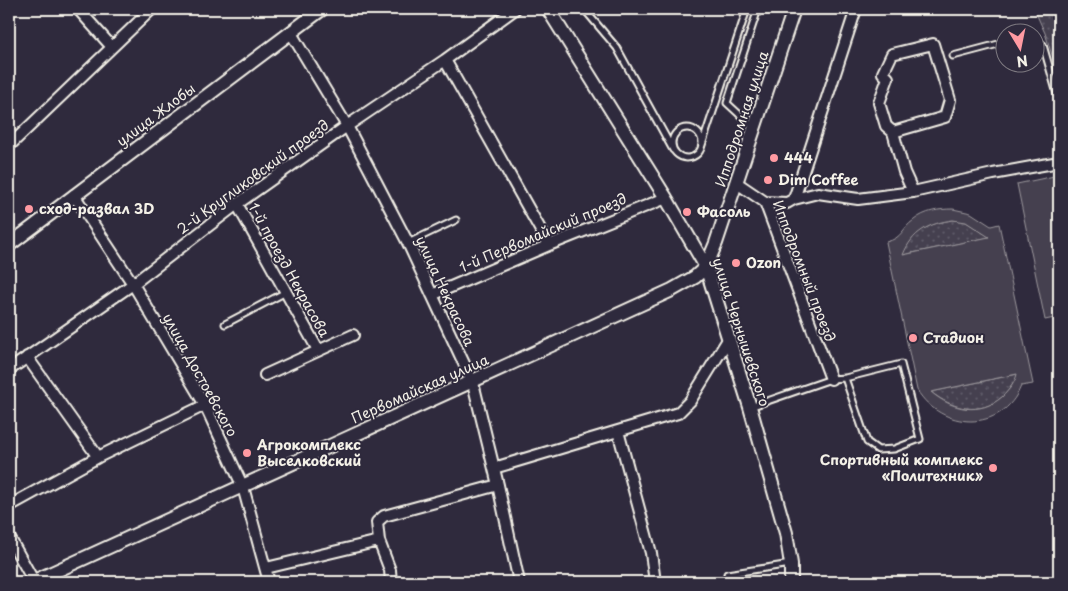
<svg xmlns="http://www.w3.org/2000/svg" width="1068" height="591" font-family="'Playpen Sans',sans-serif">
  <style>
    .grass { fill: url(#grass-dots); stroke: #9c989c }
    .garden { fill: #454050; stroke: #9c989c; fill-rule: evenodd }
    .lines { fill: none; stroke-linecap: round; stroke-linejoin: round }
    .service-casing { stroke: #f4f1e8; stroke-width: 9 }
    .minor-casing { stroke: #f4f1e8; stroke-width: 14 }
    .tertiary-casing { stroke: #f4f1e8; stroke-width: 16 }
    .service { stroke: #2f2a3d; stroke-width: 5 }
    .minor { stroke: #2f2a3d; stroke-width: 10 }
    .tertiary { stroke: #2f2a3d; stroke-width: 12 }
    .poi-dot { fill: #ff9aa2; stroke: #2f2a3d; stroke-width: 2 }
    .labels { text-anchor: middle; stroke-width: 4; stroke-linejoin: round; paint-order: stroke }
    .street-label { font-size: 14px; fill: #f4f1e8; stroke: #2f2a3d }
    .poi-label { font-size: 14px; font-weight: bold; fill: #f4f1e8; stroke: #2f2a3d; text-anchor: start }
  </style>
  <defs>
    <pattern id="grass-dots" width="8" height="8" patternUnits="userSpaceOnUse" patternTransform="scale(1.25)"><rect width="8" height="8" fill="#454050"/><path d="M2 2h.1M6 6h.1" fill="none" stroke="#605c69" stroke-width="1.8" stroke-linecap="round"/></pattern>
  </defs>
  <rect width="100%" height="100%" fill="#2f2a3d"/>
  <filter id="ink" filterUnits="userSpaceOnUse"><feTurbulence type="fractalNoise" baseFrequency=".02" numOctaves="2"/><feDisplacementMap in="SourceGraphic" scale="10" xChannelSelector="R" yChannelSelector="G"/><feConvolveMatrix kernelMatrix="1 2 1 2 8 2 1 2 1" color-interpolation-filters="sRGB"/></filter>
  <g filter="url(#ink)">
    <path class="grass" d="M1034 9H1059V77L1045 33Z
      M953 220 966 222 990 237 902 255C914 231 926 224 953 220Z
      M1018 374C1000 414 964 418 931 392Z"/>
    <path class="garden" d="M1059 175V317L1045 320 1017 184Z
      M953 209 971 213 991 226 999 224 1033 384 1021 386C1002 434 941 430 917 390L886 242C903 238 901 229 914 220 925 211 939 209 953 209ZM953 220 966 222 989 237 903 255C912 232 929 223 953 220ZM1017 374C1015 383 1009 390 1002 397 980 416 952 410 931 392Z"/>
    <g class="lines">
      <g class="service-casing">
        <path id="service" d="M584 9 617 48 673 150
          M1036 40 1043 45 1059 101
          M953 56 1006 42
          M753 127 727 103 758 9
          M672 143a15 15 0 1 1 30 0a15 15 0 1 1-30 0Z
          M702 145 747 9
          M408 243 456 220
          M225 324 286 292
          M750 407 831 379 845 378 901 364 920 439 894 449 878 450 867 442 845 378
          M727 574 791 564"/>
      </g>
      <g class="minor-casing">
        <path id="minor" d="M78 9 112 47
          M291 33 347 126 408 243 473 383 498 485 519 582
          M445 60 549 245
          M893 132 945 117 950 100 933 44 892 54 883 73 888 78 879 103 886 126 893 132 904 172 913 192
          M9 146 152 9
          M737 183 765 202 831 379
          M74 195 133 284 205 405 243 487 269 582
          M794 199 818 193 858 199 913 192 993 174 1059 162
          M765 202 787 203 794 199 856 9
          M237 204 318 350
          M432 295 549 245 666 198
          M27 357 98 457
          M9 370 133 284 237 204 347 126 445 60 515 9
          M265 375 353 335
          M618 431 651 553 655 582
          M494 468 678 413 690 401 729 338
          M9 506 98 457 205 405
          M9 537 34 582
          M379 541 390 570 391 582
          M266 568 379 541 377 522 384 516 498 485"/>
      </g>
      <g class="tertiary-casing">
        <path id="tertiary" d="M548 9 666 198 706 267 750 407 786 533 791 564V582
          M9 245 322 9
          M32 582 672 290 695 277 706 267 716 243 794 9"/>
      </g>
      <use href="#service" class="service"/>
      <use href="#minor" class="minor"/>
      <use href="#tertiary" class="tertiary"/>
    </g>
  </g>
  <g class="poi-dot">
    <circle cx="774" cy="158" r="5"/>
    <circle cx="768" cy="180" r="5"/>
    <circle cx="29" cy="209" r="5"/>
    <circle cx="687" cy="212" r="5"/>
    <circle cx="736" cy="263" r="5"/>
    <circle cx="913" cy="338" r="5"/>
    <circle cx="247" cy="453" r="5"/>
    <circle cx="993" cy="468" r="5"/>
  </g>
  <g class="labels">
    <g class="street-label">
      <text transform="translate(156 115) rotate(-37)" y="5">улица Жлобы</text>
      <text transform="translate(742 119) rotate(-72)" y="5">Ипподромная улица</text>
      <text transform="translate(253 177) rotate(-36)" y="5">2-й Кругликовский проезд</text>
      <text transform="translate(543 233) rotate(-23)" y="5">1-й Первомайский проезд</text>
      <text transform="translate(289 270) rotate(61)" y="5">1-й проезд Некрасова</text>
      <text transform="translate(804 271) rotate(69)" y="5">Ипподромный проезд</text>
      <text transform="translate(445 291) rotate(65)" y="5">улица Некрасова</text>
      <text transform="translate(741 332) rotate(72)" y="5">улица Чернышевского</text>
      <text transform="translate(200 375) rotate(61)" y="5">улица Достоевского</text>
      <text transform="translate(420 389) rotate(-24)" y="5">Первомайская улица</text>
    </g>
    <g class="poi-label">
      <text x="784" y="163">444</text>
      <text x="778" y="185">Dim Coffee</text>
      <text x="39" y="214">сход-развал 3D</text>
      <text x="697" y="217">Фасоль</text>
      <text x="746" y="268">Ozon</text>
      <text x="923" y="343">Стадион</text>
      <text x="257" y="450">Агрокомплекс<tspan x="257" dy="16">Выселковский</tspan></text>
      <text x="983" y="465" text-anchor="end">Спортивный комплекс<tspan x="983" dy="16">«Политехник»</tspan></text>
    </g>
  </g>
  <rect width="1068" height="591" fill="none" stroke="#2f2a3d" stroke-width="30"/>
  <rect x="15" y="15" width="1038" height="561" fill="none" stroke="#f4f1e8" stroke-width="2" filter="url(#ink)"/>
  <g transform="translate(1020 48) rotate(170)"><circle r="24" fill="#2f2a3d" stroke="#7e7a81"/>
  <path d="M0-4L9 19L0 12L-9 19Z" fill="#ff9aa2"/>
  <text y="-8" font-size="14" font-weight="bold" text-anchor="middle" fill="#f4f1e8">N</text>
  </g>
</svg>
